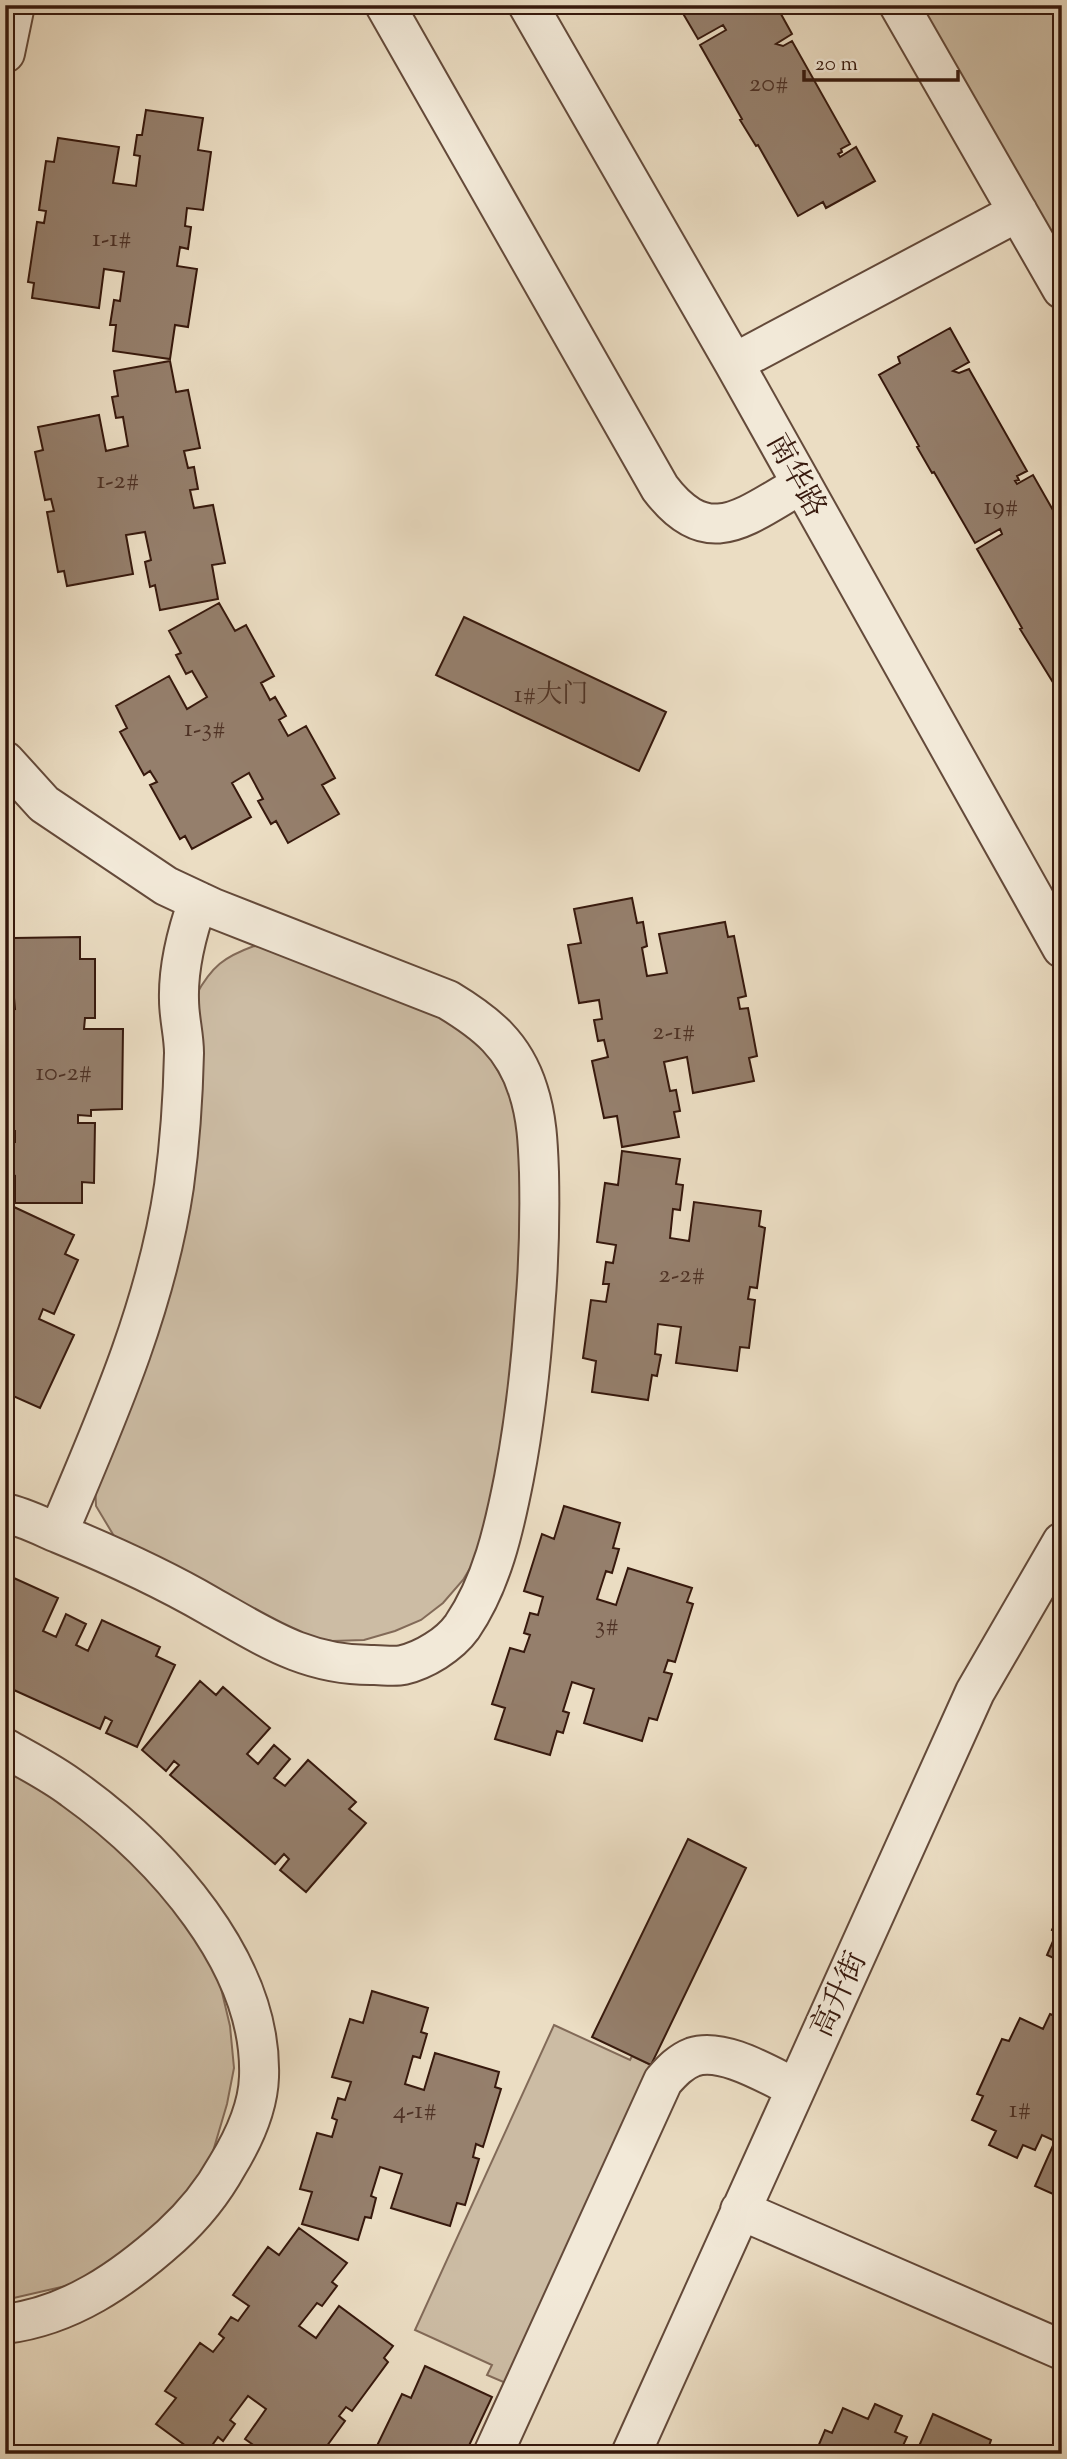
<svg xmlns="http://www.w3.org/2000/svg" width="1067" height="2459" font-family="'Sorts Mill Goudy','Noto Serif SC',serif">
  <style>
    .green { fill: #ccbca4; stroke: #826a58; stroke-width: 2 }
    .building { fill: #957f6c; stroke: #37190d; stroke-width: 2 }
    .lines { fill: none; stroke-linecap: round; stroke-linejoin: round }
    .minor-casing { stroke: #644a3a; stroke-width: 42 }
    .minor { stroke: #f2e9d8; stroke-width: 38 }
    .labels { text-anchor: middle; stroke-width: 5; stroke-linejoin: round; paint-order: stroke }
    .number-label { font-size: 26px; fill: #4e3225 }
    .street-label { font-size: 30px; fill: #37190d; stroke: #f2e9d8 }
  </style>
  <rect width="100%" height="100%" fill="#ebddc3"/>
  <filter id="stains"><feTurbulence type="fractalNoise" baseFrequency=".00286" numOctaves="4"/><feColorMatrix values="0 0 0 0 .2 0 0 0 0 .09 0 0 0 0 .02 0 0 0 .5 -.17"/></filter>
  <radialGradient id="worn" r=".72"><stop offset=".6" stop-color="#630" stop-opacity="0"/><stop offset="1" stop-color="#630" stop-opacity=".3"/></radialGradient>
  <path class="green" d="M916 5H1062V260Z
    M254 946 281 949 429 1005 483 1045 511 1094 521 1138V1306L494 1502 475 1560 463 1580 443 1603 421 1620 395 1631 364 1640 332 1641 303 1637 117 1541 96 1506 95 1483 196 995C212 966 224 957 254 946Z
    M5 1764 46 1790 128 1854 208 1952 220 1984 230 2026 234 2068 227 2104 211 2158 194 2186 139 2246 70 2285 5 2300Z
    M554 2025 630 2060 632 2056 653 2066 508 2384 487 2375 492 2365 415 2330Z"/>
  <path class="building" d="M678 5H776L792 34 776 44 783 46 792 41 850 144 841 149 842 152 838 154 840 157 856 147 875 181 826 208 823 202 798 216 758 145 756 146 740 120 742 119 700 45 726 30 723 25 698 39Z
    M146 110 203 118 198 150 211 152 203 210 187 208 185 226 191 227 188 249 180 247 177 266 197 269 188 327 175 325 170 359 113 351 116 325H110L114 300 120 301 124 272 104 269 99 308 32 298 34 283 28 282 37 222 44 223 46 211 39 210 46 161 54 162 58 138 119 147 113 183 136 186 140 156 134 155 137 135H142Z
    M950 328 969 362 953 371 959 373 969 369 1027 471 1017 476 1019 480 1015 481 1017 484 1033 475 1062 526V539L1057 541 1062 551V697L1020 629 1022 628 977 549 1002 534 1000 529 975 543 934 472 932 473 917 447 919 446 879 375 900 363 898 357Z
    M170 361 176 392 188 390 200 448 184 451 188 468 194 467 198 489 190 490 194 508 213 505 225 563 212 565 218 599 160 610 155 585 150 587 145 562 151 560 145 532 126 535 133 574 67 586 64 571 58 572 47 512 54 511 51 499 45 500 35 452 43 450 38 427 99 415 106 451 128 446 123 417 116 418 112 397 118 396 114 371Z
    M219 603 235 631 246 625 274 676 261 683 270 700 275 697 286 716 279 720 288 736 306 726 335 778 322 785 339 814 288 843 276 821 271 824 258 801 263 799 249 773 232 783 251 817 192 849 185 836 180 839 150 785 157 782 150 771 144 775 120 732 127 728 116 706 169 676 187 709 207 697 192 671 186 674 176 655 181 653 169 631Z
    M464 617 666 712 639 771 436 675Z
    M632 898 637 923 643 922 647 946 642 948 647 976 667 973 659 934 725 922 728 937 734 936 746 996 738 998 740 1009 748 1008 757 1056 749 1058 754 1081 693 1093 687 1057 664 1062 670 1091 676 1090 680 1111 674 1112 679 1137 622 1147 617 1116 604 1118 592 1061 608 1057 604 1040 598 1041 594 1020 602 1019 599 1000 579 1003 568 945 581 943 574 909Z
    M80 937V959H95V1018H85L84 1029H123L122 1109 91 1110V1116L78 1115V1123H95L94 1183 82 1182V1203H15V1176L9 1177V1142H15V1131H7L5 1100 6 1010 15 1009 14 998H9V965L14 964V938Z
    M622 1151 680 1159 676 1184 683 1185 680 1210 673 1209 670 1238 689 1241 694 1202 761 1211 759 1226 765 1228 757 1288 750 1287 748 1299 755 1300 749 1348 740 1347 737 1371 676 1363 681 1327 658 1324 655 1354 661 1355 657 1376 652 1375 648 1400 592 1392 596 1361 583 1358 591 1300 606 1302 609 1284H603L606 1262 613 1263 616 1245 597 1242 605 1183 618 1185Z
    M14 1207 74 1235 65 1254 78 1260 54 1314 43 1309 39 1319 74 1335 40 1408 11 1395 8 1400 5 1398V1227Z
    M564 1506 620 1523 613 1548 619 1549 612 1573 606 1571 597 1599 616 1605 628 1568 692 1588 687 1602 693 1604 675 1662 668 1660 664 1672 672 1674 657 1720 649 1718 642 1741 584 1723 594 1689 572 1682 563 1711 569 1713 563 1733 557 1731 550 1755 495 1739 505 1708 492 1704 510 1648 524 1652 530 1635 524 1633 530 1613 538 1615 543 1597 524 1591 542 1534 554 1539Z
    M5 1574 58 1598 43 1631 56 1637 66 1614 86 1624 76 1645 88 1651 102 1620 160 1647 156 1656 175 1665 137 1747 106 1733 112 1721 105 1717 100 1729 5 1686Z
    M200 1681 216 1695 223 1687 270 1728 247 1754 258 1764 274 1745 290 1759 274 1778 285 1786 308 1760 356 1802 349 1809 366 1823 306 1892 280 1870 289 1859 284 1854 275 1864 170 1775 179 1765 174 1761 166 1771 142 1750Z
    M688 1839 746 1868 651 2065 592 2037Z
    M1062 1908V1962L1047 1955 1057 1932 1052 1930Z
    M372 1991 428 2008 421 2032 427 2034 420 2058 413 2056 405 2084 424 2090 435 2053 499 2072 495 2087 501 2089 483 2147 476 2144 473 2157 479 2159 465 2205 457 2203 450 2226 391 2208 402 2174 380 2167 371 2196 376 2198 371 2218 365 2217 358 2240 302 2224 312 2192 300 2189 317 2133 332 2137 337 2120 332 2118 338 2098 345 2100 351 2082 332 2077 350 2019 363 2023Z
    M1050 2014 1062 2019V2198L1035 2186 1055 2141 1042 2135 1035 2150 1023 2145 1017 2158 989 2145 996 2131 972 2120 983 2096 977 2094 1002 2039 1009 2041 1020 2018 1043 2029Z
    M299 2228 347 2263 332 2282 337 2286 322 2306 317 2303 299 2326 316 2338 339 2306 393 2346 384 2358 388 2362 352 2411 346 2407 339 2416 345 2421 321 2454H266L245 2439 266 2409 248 2396 230 2420 235 2424 223 2441 218 2437 206 2454H197L156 2424 176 2398 165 2391 200 2343 213 2352 224 2338 219 2334 231 2317 238 2321 249 2306 233 2295 268 2247 279 2255Z
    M425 2366 492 2397 465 2454H373L402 2394 411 2398Z
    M875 2404 902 2416 895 2432 907 2437 900 2452 904 2454H815L825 2430 832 2433 843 2408 868 2419Z
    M933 2414 991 2440 989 2446 994 2448 992 2454 916 2453Z"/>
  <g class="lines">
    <g class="minor-casing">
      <path id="minor" d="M385 5 660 488C709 553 746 515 802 484
        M528 5 734 363 1062 948
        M899 5 1062 289
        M5 53 15 5
        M734 363 1018 212
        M5 761 44 804 166 886 213 908 448 1000C486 1023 514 1045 528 1090 537 1117 538 1144 539 1172 540 1217 539 1262 535 1308 531 1365 525 1421 514 1478 504 1529 492 1583 462 1627 449 1645 424 1660 403 1665 394 1667 383 1665 374 1665 307 1666 265 1637 210 1606 162 1578 111 1555 60 1534 43 1527 24 1517 5 1513
        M58 1533C106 1420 156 1308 174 1186 180 1142 183 1097 184 1053 184 1035 179 1018 179 1000 178 966 187 932 198 901
        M5 1748C28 1761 52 1773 73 1789 161 1852 263 1963 259 2077 258 2108 243 2140 227 2166 212 2193 194 2215 171 2236 123 2279 70 2316 5 2324
        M740 2210 1062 2350
        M493 2454 663 2081C672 2071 680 2062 693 2057 723 2047 768 2075 795 2088
        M631 2454 975 1692 1062 1542"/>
    </g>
    <use href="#minor" class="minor"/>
  </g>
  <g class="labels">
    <g class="number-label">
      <text x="769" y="91">20#</text>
      <text x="112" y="246">1-1#</text>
      <text x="118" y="488">1-2#</text>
      <text x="1001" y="514">19#</text>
      <text x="551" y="702">1#大门</text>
      <text x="205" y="736">1-3#</text>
      <text x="674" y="1039">2-1#</text>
      <text x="64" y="1080">10-2#</text>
      <text x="682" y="1282">2-2#</text>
      <text x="607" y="1633">3#</text>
      <text x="1020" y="2117">1#</text>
      <text x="415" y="2118">4-1#</text>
    </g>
    <g class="street-label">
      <text transform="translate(797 475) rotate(61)" y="10">南华路</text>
      <text transform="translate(838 1994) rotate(-65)" y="10">高升街</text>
    </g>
  </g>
  <rect width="1067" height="2459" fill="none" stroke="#ebddc3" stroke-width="28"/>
  <rect x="7" y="7" width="1053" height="2445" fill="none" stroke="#37190d" stroke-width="3.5"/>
  <rect x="14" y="14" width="1039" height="2431" fill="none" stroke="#37190d" stroke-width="2"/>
  <path d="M804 70v10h154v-10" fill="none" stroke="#37190d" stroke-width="3.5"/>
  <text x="815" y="70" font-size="21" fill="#37190d" stroke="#f2e9d8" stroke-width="5" paint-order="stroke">20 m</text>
  <rect width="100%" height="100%" filter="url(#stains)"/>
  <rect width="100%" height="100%" fill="url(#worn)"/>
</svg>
